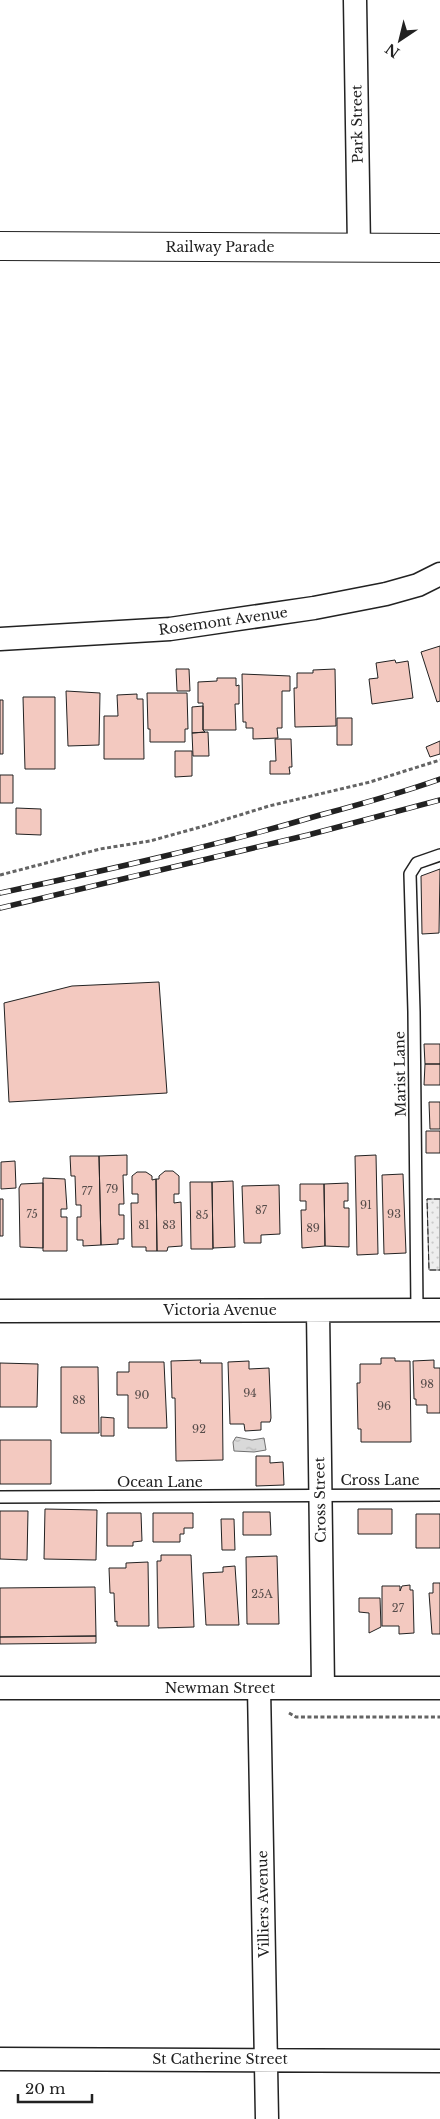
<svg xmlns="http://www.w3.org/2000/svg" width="440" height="2119" font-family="'Libre Baskerville',serif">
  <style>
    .park { fill: url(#park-dots); stroke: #6f6f6f }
    .water { fill: url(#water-ripples); stroke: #6f6f6f }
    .building { fill: #f3c9c0; stroke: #222 }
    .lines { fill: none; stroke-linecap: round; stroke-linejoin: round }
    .lane-casing { stroke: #222; stroke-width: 14 }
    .street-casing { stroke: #222; stroke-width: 25 }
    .secondary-casing { stroke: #222; stroke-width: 30 }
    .path { stroke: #646464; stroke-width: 3; stroke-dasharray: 4 2.5; stroke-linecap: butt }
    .lane { stroke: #fff; stroke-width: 11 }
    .street { stroke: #fff; stroke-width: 22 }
    .secondary { stroke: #fff; stroke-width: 28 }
    .rail-casing { stroke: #222; stroke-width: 5.5 }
    .rail { stroke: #fff; stroke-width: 4; stroke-dasharray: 11; stroke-linecap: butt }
    .fence { stroke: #222; stroke-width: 1; stroke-dasharray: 6 2.5; stroke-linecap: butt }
    .labels { text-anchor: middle; stroke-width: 4; stroke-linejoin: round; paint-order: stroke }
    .number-label { font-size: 11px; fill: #564c4a }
    .street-label { font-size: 14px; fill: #222; stroke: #fff }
  </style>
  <defs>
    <pattern id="park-dots" width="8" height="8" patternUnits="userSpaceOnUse" patternTransform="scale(1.25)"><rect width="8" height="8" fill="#eee"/><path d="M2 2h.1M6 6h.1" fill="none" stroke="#ccc" stroke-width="1.8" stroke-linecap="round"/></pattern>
    <pattern id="water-ripples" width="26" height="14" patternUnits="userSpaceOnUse" patternTransform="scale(1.25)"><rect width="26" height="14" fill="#d9d9d9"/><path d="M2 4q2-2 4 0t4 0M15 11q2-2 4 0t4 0" fill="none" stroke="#bababa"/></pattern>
  </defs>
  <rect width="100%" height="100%" fill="#fff"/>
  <path class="park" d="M427 1199H440V1270H429Z"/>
  <path class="water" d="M236 1437 252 1440 264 1438 266 1450 254 1452 234 1451 233 1442Z"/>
  <path class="building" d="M440 646V701L437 702 421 652Z
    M395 660 396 663 408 661 413 698 372 704 369 679 378 678 376 663Z
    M176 669H189L190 691H177Z
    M335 669 336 726 295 727 294 688H297V673H313V670Z
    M242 674 290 676V691H282V728H277L278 738 253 739V728H246V722H243Z
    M217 678H236V686L239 685V704H235L236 730H203V703H198V682L217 681Z
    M66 691 100 693 99 745 68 746Z
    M147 693H187L188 729H185V742H150V729H148Z
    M137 694V699H143L144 759H104V716H118L117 695Z
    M23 697H55V769H25Z
    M0 700H3V754H0Z
    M203 706V730L205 732 192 733V707Z
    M337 718H352V745H337Z
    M208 732 209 756H193L192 733Z
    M275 739H291L292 767H289L290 774H270V761H276Z
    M440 741V754L430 757 426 747Z
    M175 751H192V776L175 777Z
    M0 775H13V803H0Z
    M16 808 41 809V835L16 834Z
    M440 869 439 933 422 934 421 876Z
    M159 982 167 1093 9 1102 4 1003 72 986Z
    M424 1044H440V1064H425Z
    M425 1064H440V1085H424Z
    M429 1102H440V1129H430Z
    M426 1131H440V1153H426Z
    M127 1155V1175H123L124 1204H119V1215H124V1239H118V1244L101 1245 99 1156Z
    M376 1155 378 1254 357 1255 355 1156Z
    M70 1156H99L101 1245 83 1246V1240H77V1217H81V1205H76L75 1176H71Z
    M15 1161 16 1188 1 1189V1162Z
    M165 1171H173L179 1176V1194H174V1203L181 1202 182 1246 168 1247 167 1251H157L156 1179H159V1176Z
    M137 1172H146L152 1176V1180L156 1179 157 1251H146V1247H132L131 1203H138V1194H132V1176Z
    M403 1174 406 1253 384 1254 382 1175Z
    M43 1178 65 1179 67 1209H61V1217H67V1251H43Z
    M233 1181 235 1247 213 1248 212 1182Z
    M190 1182H212L213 1249H191Z
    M43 1183V1248L20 1247 19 1188 21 1184Z
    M348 1183V1201H344V1208H349V1247L325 1246 324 1184Z
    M300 1184H324L325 1246 302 1248 301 1210H306V1201H300Z
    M279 1185 280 1234 261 1235V1243H244L242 1186Z
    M0 1199H3V1236H0Z
    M381 1358H395V1361H410L411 1442H361V1429H358L357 1383H360V1364H381Z
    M201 1360 200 1363H222L223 1460 176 1461 175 1398H172L171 1361Z
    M434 1360V1368H440V1413H427V1405H416V1399H414L413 1361Z
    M249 1361V1369L269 1368 271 1418 270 1422H261V1430L245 1431 244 1424H230L228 1362Z
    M129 1362H164L167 1428H128V1395H117V1372H129Z
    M0 1363 38 1364 37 1407H0Z
    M61 1367H98L99 1433H61Z
    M101 1417 114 1418V1436H101Z
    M0 1440H51V1484H0Z
    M256 1456H270V1463L283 1462 284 1485 256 1486Z
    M45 1509 97 1510 96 1560 44 1559Z
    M358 1509H392V1534H358Z
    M0 1511H28L27 1560 0 1559Z
    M243 1512H270L271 1535H243Z
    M107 1513H141L142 1541 133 1542V1546H107Z
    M153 1513H193V1528H184V1534H180V1542H153Z
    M416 1514H440V1548H416Z
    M221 1519H234L235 1550H222Z
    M161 1555H191L194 1627 158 1628 157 1561H161Z
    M277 1556 279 1624H247L246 1557Z
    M148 1562 149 1626H117V1621L115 1622 114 1593H110L109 1568H126V1563Z
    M235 1566 239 1625H206L203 1573 223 1572V1567Z
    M433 1583H440V1634H432L429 1593H433Z
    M410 1585V1590H413L414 1633 399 1634V1626H382V1586H400V1591L402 1586Z
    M95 1587 96 1636 0 1637V1588Z
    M359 1598H380L381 1627 369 1633V1613L359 1612Z
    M96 1636V1643L0 1644V1637Z"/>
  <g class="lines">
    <g class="lane-casing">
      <path id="lane" d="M417 1310 414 1012 410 874 417 863 440 855
        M0 1497 440 1495"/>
    </g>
    <g class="street-casing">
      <path id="street" d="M355 0 359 248
        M0 639 170 629 314 608 386 594 418 585 440 574
        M0 1311 440 1310
        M318 1311 323 1688
        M0 1688H440
        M259 1688 267 2119
        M0 2059 440 2061"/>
    </g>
    <g class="secondary-casing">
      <path id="secondary" d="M0 246 440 248"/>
    </g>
    <path class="path" d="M0 875 100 849 150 841 204 826 269 806 370 782 440 760
      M289 1713 296 1717H440"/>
    <use href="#lane" class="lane"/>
    <use href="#street" class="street"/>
    <use href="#secondary" class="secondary"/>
    <g class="rail-casing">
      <path id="rail" d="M0 893C107 870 215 846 320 815 361 804 401 793 440 779
        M0 908 308 835 440 800"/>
    </g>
    <use href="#rail" class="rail"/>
    <path class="fence" d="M440 1199H427L429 1270H440"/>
  </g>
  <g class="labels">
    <g class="number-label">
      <text x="112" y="1193">79</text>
      <text x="87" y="1195">77</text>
      <text x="366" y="1209">91</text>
      <text x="261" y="1214">87</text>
      <text x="32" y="1218">75</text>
      <text x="394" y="1218">93</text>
      <text x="202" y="1219">85</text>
      <text x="144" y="1229">81</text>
      <text x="169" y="1229">83</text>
      <text x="313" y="1232">89</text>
      <text x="427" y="1388">98</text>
      <text x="250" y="1397">94</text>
      <text x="142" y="1399">90</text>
      <text x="79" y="1404">88</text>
      <text x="384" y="1410">96</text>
      <text x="199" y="1433">92</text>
      <text x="262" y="1598">25A</text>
      <text x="398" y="1612">27</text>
    </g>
    <g class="street-label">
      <text transform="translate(357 124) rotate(-91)" y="5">Park Street</text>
      <text x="220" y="252">Railway Parade</text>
      <text transform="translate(223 621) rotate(-8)" y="5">Rosemont Avenue</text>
      <text transform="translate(400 1074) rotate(-91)" y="5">Marist Lane</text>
      <text x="220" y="1315">Victoria Avenue</text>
      <text x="380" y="1485">Cross Lane</text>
      <text x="160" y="1487">Ocean Lane</text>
      <text transform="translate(320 1500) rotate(-91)" y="5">Cross Street</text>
      <text x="220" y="1693">Newman Street</text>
      <text transform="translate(263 1904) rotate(-91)" y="5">Villiers Avenue</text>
      <text x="220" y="2064">St Catherine Street</text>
    </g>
  </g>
  <g transform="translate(400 40) rotate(215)" stroke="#ffffff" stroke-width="4" paint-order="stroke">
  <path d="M0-4L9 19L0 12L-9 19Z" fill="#222222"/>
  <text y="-8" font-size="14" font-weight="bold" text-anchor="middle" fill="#222222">N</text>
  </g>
  <path d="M18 2094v8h74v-8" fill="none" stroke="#222222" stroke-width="2.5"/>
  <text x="25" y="2094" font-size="15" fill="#222222" stroke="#ffffff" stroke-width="4" paint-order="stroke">20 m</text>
</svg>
